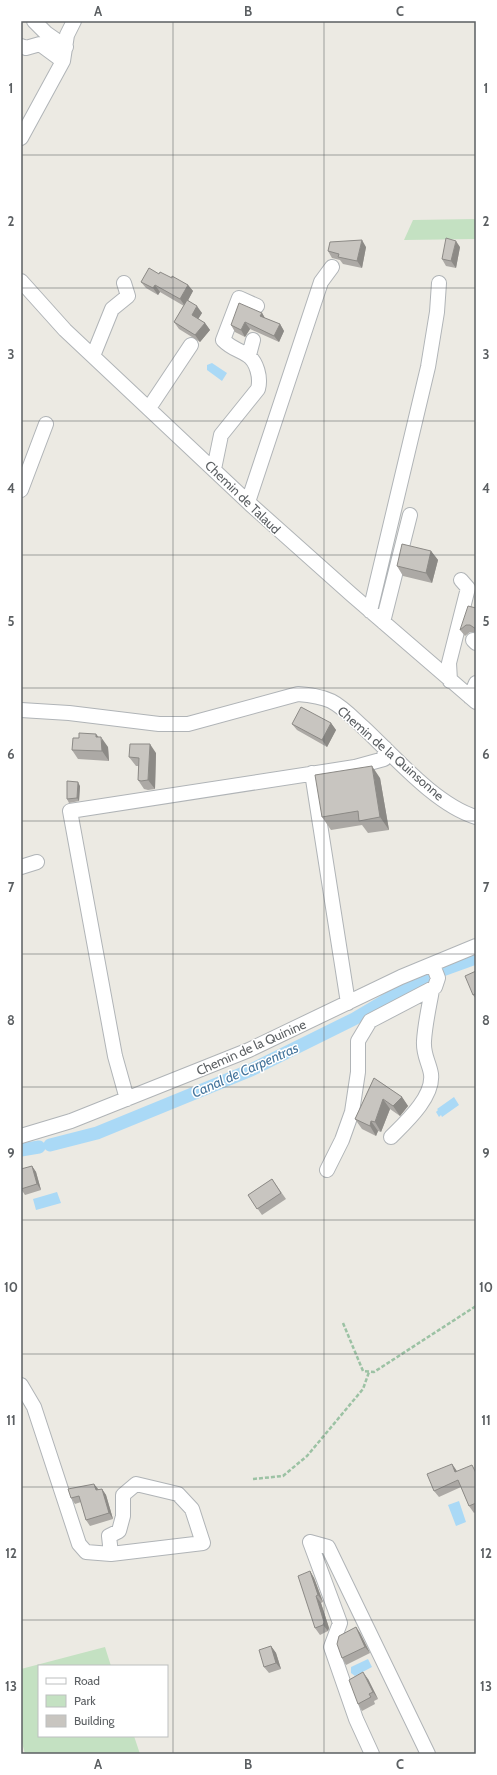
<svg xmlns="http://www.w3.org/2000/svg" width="497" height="1775" font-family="Cabin,sans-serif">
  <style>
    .green { fill: #c4e1c2 }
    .water { fill: #aad9f6 }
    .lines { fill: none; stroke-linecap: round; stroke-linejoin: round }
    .canal { stroke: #aad9f6; stroke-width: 13 }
    .minor-casing { stroke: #b0b4b7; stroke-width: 16 }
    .path { stroke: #9cc2a4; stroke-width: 2.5; stroke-dasharray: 4 2; stroke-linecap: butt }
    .minor { stroke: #fff; stroke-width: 14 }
    .wall { fill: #aca9a5 }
    .shaded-wall { fill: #8c8a86 }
    .building { fill: #c8c5c0; stroke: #8c8a86 }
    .grid { fill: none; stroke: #5b5f62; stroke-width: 1; stroke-opacity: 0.55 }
    .labels { text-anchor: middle; stroke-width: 3; stroke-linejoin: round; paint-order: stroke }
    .street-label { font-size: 13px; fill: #5b5f62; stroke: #fff }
    .water-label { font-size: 14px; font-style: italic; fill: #46769d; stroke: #fff }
    .neatline { fill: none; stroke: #5b5f62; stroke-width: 1.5 }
    .grid-label { font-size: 13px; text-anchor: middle; font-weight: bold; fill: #5b5f62 }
  </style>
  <rect width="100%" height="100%" fill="#eceae3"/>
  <path class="green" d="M476 219V239L404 240 413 220Z
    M105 1647 111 1666H39V1736H134L140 1754H25L21 1739V1669Z"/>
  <path class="water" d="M212 363 227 373 222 381 207 370V365Z
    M454 1097 459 1105 442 1117 441 1115 439 1117 436 1112 438 1110 437 1109Z
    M57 1192 61 1203 36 1210 33 1199Z
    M459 1501 466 1522 456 1526 448 1505Z
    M368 1659 372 1667 355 1676 351 1673V1667Z"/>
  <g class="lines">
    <path class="canal" d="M440 971 476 958
      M50 1145 97 1133 251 1070 354 1019 430 974
      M21 1150 39 1147"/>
    <g class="minor-casing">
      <path id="minor" d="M34 21 46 33 66 47
        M21 46 26 48 40 44 63 61
        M21 138 63 61 67 35 74 21
        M21 281 65 330 250 504 352 595 476 702
        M249 355 253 340
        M93 356 112 309 128 296 124 283
        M149 408 191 345
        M214 469 221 435 258 389C261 378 257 361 247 355 238 349 232 349 223 340L239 298 257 306
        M21 490 46 424
        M248 502 321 282 332 267
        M370 611 428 367 437 312 439 283
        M383 622 410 515
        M473 640 476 643
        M450 681 449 663 468 588 461 580
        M470 697 476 683
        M21 710 69 713 159 724H188L298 694C309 695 320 696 331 701 343 707 354 719 364 728 395 757 436 805 476 817
        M312 773 348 1003
        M21 867 37 862
        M127 1099 115 1056 70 811 355 767 384 759 385 748
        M21 1136 71 1121 249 1050 401 977 476 946
        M391 1137C405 1123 434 1097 431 1074 429 1062 423 1055 424 1041 425 1024 429 1007 432 990
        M327 1170 342 1140 352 1112 358 1072V1041L370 1021 435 987 438 978 433 965
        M21 1385 34 1407 79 1544 86 1552 111 1554 203 1543 192 1509 178 1494 136 1484 123 1495V1516L119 1531 109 1536 111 1554
        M310 1542 328 1547 428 1754
        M310 1542 340 1623 331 1647 356 1719 372 1754"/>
    </g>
    <path class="path" d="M343 1323 363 1371 374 1372 476 1306
      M253 1479 283 1476 307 1456 363 1389 369 1372"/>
    <use href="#minor" class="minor"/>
  </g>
  <path class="wall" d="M366 247 362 268 343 264 340 260 332 258 328 251Z
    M460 247 456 268 446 266 442 259Z
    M159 274 188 285 193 291 188 300 202 313 198 319 205 323 210 330 200 342 179 329 174 322 184 306 160 292 158 295 146 288 141 282Z
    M262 313 265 318 280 324 284 331 279 342 250 329 245 337 235 332 231 325Z
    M431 551 438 560 432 583 403 576 397 566Z
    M476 608V633L475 632H470L465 636 460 630Z
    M331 723 336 730 327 747 297 730 292 724Z
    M79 738 108 747 109 761 78 759 72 750Z
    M156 753 155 789 148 790 144 789 138 780V766H136L129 757Z
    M380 778 389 830 368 833 362 825 331 830 322 817Z
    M80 786 79 801 69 803 67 799Z
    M476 971V999L473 995Z
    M374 1078 402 1097 408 1106 400 1116 390 1109 381 1132 378 1131 376 1136 362 1129 355 1119Z
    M32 1166 36 1172 41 1190 25 1195 21 1189Z
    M272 1179 286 1199 262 1215 248 1195Z
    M452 1464 457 1471 476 1470V1512L474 1513 469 1506 461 1487 439 1497 434 1491Z
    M102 1489 106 1495 113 1519 90 1526 86 1520 81 1502 75 1504 71 1498Z
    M310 1571 314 1578 323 1602 321 1603 329 1628 328 1631 320 1635 315 1628Z
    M356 1627 360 1633 370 1653 346 1665 342 1658Z
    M271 1646 276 1653 281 1669 269 1673 264 1667Z
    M368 1679 378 1699 374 1701 375 1704 362 1711 358 1704Z"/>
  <path class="shaded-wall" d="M362 240 366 247 362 268 357 261Z
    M456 241 460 247 456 268 451 261Z
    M155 285 160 292 158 295 153 288Z
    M188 285 193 291 185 306 180 299Z
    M197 306 202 313 197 321 192 315Z
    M262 313 266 320 260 316Z
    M245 322 250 329 245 337 241 330Z
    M205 323 210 330 200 342 195 335Z
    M280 324 284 331 279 342 274 336Z
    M431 551 438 560 432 583 426 573Z
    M331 723 336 730 327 747 322 740Z
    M96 734 102 741 101 737 108 747 109 761 102 751 96 737Z
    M150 744 156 753 155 789 148 780Z
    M372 766 380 778 389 830 380 817Z
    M78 782 80 786 79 801 77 798Z
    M402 1097 408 1106 400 1116 393 1106Z
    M383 1099 390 1109 381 1132 375 1122Z
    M371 1121 378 1131 376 1136 370 1126Z
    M32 1166 36 1172 41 1190 37 1184Z
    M452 1464 456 1470 460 1478 455 1472Z
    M94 1484 99 1490H96Z
    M102 1489 106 1495 113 1519 109 1513Z
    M310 1571 314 1578 323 1602 318 1595Z
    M316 1596 321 1603 329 1628 328 1631 323 1625Z
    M356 1627 360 1633 370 1653 365 1647Z
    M271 1646 276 1653 281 1669 276 1663Z
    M363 1672 368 1679 378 1699 373 1692Z"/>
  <path class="building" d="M446 238 456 241 451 261 442 259Z
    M362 240 357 261 338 257 339 254 328 251 330 242Z
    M149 268 159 274 160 272 172 278V276L188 285 180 299 155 285 153 288 141 282Z
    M187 300 197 306 192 315 205 323 195 335 174 322Z
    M239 303 262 313 260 316 280 324 274 336 245 322 241 330 231 325Z
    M402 544 431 551 426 573 397 566Z
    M468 606 476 608V629L470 625H466L460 630Z
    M301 707 331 723 322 740 292 724Z
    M79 733 96 734V737H101L102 751 72 750 73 738H79Z
    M130 744H150L148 780 141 781 138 780 139 758 129 757Z
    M372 766 380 817 359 821 358 811 322 817 315 775Z
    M67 781 78 782 77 798 67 799Z
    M476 971V993L473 995 465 976Z
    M374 1078 402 1097 393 1106 383 1099 375 1122 371 1121 370 1126 355 1119Z
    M32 1166 37 1184 21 1189V1169Z
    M272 1179 281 1193 257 1209 248 1195Z
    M452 1464 455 1472 472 1465 476 1473V1503L469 1506 458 1480 434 1491 427 1474Z
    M94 1484 96 1490 102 1489 109 1513 86 1520 79 1496 71 1498 68 1489Z
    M310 1571 318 1595 316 1596 324 1622 323 1625 315 1628 298 1576Z
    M356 1627 365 1647 342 1658 337 1644 339 1636Z
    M271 1646 276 1663 264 1667 259 1650Z
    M363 1672 373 1692 369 1694 371 1697 358 1704 349 1680Z"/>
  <path class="grid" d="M173 21V1754M324 21V1754M21 155H476M21 288H476M21 421H476M21 555H476M21 688H476M21 821H476M21 954H476M21 1087H476M21 1220H476M21 1354H476M21 1487H476M21 1620H476"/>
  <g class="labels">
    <g class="street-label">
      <text transform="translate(243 497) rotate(44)" y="5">Chemin de Talaud</text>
      <text transform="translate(391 753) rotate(41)" y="5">Chemin de la Quinsonne</text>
      <text transform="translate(251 1047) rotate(-24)" y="5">Chemin de la Quinine</text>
    </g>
    <g class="water-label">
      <text transform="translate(245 1070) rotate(-24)" y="5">Canal de Carpentras</text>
    </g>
  </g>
  <rect width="497" height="1775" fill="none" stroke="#ffffff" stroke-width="44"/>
  <rect x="38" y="1665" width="130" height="72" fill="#ffffff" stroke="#bdbfc0"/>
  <rect x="46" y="1678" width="20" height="6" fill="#ffffff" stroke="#bdbfc0"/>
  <text x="74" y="1685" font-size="12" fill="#5b5f62">Road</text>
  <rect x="46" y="1695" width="20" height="12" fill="#c4e1c2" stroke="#bdbfc0"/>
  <text x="74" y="1705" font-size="12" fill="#5b5f62">Park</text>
  <rect x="46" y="1715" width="20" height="12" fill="#c8c5c0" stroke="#bdbfc0"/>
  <text x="74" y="1725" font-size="12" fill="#5b5f62">Building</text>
  <rect x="22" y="22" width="453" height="1731" class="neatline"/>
  <g class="grid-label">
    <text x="98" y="16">A</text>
    <text x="248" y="16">B</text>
    <text x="400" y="16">C</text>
    <text x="11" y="93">1</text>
    <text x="486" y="93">1</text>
    <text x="11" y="226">2</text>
    <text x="486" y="226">2</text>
    <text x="11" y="359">3</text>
    <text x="486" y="359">3</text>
    <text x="11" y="493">4</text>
    <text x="486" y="493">4</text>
    <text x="11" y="626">5</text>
    <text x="486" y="626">5</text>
    <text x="11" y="759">6</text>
    <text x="486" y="759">6</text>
    <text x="11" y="892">7</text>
    <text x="486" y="892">7</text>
    <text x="11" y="1025">8</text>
    <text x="486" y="1025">8</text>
    <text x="11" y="1158">9</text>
    <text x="486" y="1158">9</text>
    <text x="11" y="1292">10</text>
    <text x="486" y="1292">10</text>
    <text x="11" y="1425">11</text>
    <text x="486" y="1425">11</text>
    <text x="11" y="1558">12</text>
    <text x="486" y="1558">12</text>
    <text x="11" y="1691">13</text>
    <text x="486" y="1691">13</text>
    <text x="98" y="1769">A</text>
    <text x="248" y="1769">B</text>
    <text x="400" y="1769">C</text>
  </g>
</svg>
